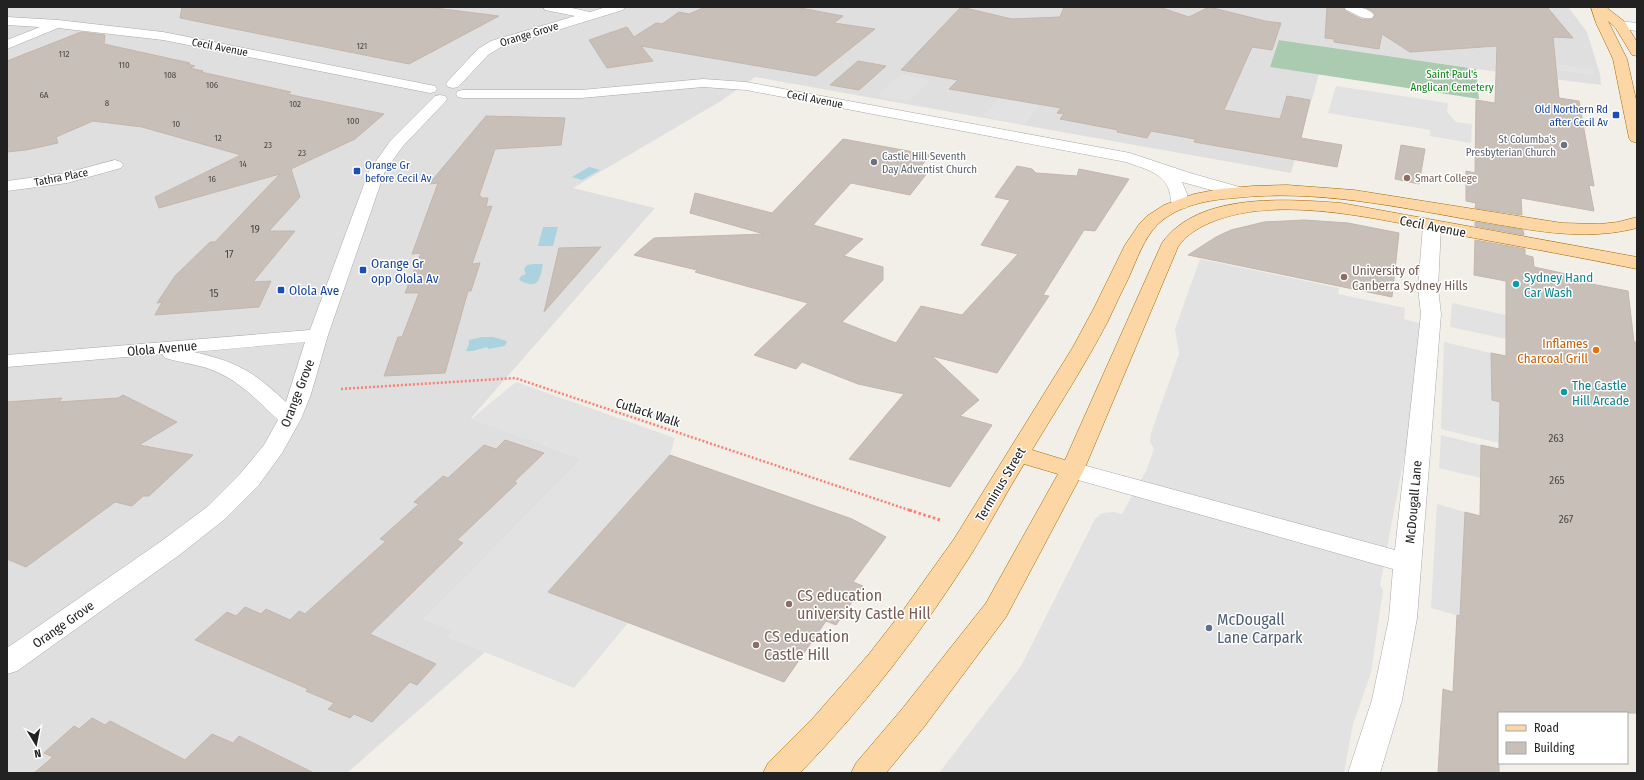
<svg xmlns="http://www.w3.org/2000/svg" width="1644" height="780" font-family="'Fira Sans Condensed',sans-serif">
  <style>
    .residential { fill: #e0dfdf }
    .cemetery { fill: #aacbaf }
    .parking { fill: #e2e2e2 }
    .water { fill: #aad3df }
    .building { fill: #c7bfb8; stroke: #c4b6ab }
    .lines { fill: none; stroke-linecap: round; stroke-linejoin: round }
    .minor-casing { stroke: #a9a9a9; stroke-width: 1 }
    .major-casing { stroke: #a06b00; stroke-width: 1 }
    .path-far1 { stroke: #fa8072; stroke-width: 2.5; stroke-dasharray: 2 2; stroke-linecap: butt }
    .path { stroke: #fa8072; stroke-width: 3; stroke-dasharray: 2.5 2.5; stroke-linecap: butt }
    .minor { fill: #fff; fill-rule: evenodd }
    .major { fill: #fcd6a4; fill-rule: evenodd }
    .transit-dot { fill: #1a4fb4; stroke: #fff; stroke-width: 1.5 }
    .worship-dot { fill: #6b7280; stroke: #fff; stroke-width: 1.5 }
    .education-dot { fill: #8d6e63; stroke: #fff; stroke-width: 1.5 }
    .culture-dot { fill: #0f9aa8; stroke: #fff; stroke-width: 1.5 }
    .food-dot { fill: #e8710a; stroke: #fff; stroke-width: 1.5 }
    .service-dot { fill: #5c6f8a; stroke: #fff; stroke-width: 1.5 }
    .labels { text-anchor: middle; stroke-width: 3; stroke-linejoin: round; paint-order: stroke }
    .far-number-label { font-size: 9px; fill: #4b4948 }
    .far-street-label { font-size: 11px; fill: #222; stroke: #fff }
    .far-park-label { font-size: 11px; fill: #0c8416; stroke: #fff }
    .far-transit-label { font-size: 11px; fill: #164399; stroke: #fff; text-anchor: end }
    .far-worship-label { font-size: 11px; fill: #5b616d; stroke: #fff; text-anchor: end }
    .far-education-label { font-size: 11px; fill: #785e54; stroke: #fff; text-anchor: start }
    .number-label { font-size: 11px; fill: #4b4948 }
    .street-label { font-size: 13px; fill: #222; stroke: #fff }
    .transit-label { font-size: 13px; fill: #164399; stroke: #fff; text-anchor: start }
    .education-label { font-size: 13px; fill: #785e54; stroke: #fff; text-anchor: start }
    .culture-label { font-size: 13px; fill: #0d838f; stroke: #fff; text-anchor: start }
    .food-label { font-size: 13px; fill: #c56008; stroke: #fff; text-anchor: end }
    .near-education-label { font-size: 16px; fill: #785e54; stroke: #fff; text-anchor: start }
    .near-service-label { font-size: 16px; fill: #4e5e75; stroke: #fff; text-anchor: start }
  </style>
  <rect width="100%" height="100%" fill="#f2efe9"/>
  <path class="residential" d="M7 7H1568L1587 32 1600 74 1601 85 1476 69 1280 40 1270 67 1319 74 1291 173 755 77 721 101 573 188 655 208 471 418 582 459 424 619 453 631 448 637 485 652 347 773H7Z"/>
  <path class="cemetery" d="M1279 40 1476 69 1479 99 1270 67Z"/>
  <path class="parking" d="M1554 64 1592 69 1594 75 1555 70Z
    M901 74 931 80 908 102 877 96Z
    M1336 86 1448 103 1447 112 1456 122 1472 124 1471 143 1430 136V130L1328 113Z
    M998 98 1040 105 1025 124 982 116Z
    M1200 259 1339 288 1338 294 1405 308 1404 319 1429 326 1380 585 1383 590 1371 673 1353 724 1344 773H939L1021 666 1095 519 1102 513 1114 512 1122 514 1146 471 1154 449 1150 442 1151 433 1179 354 1175 329Z
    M1452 303 1519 318 1534 345 1450 327Z
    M1444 342 1491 353 1492 400 1500 402V404L1499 443 1441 429Z
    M516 382 675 438 670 455 548 592 628 623 574 688 447 637 452 631 424 619 582 459 471 419Z
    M1441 435 1481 445V478L1439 468Z
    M1437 504 1465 512 1460 616 1431 608Z"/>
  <path class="water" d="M589 167 600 170 582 180 572 177Z
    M543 227H558L553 246H538Z
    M533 264H543C540 279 539 291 519 280L521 276 526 274 524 269 527 265Z
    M482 337H493L507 341 506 344 504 346 489 349 486 347C479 349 474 352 466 351L469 344V340Z"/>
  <path class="building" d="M182 7H427L499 16 409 64 180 18Z
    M705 7H795L843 16 834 23 875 29 816 76 641 46 653 61 607 68 589 40 627 27 634 37 656 23 662 24 679 12 689 14Z
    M961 7 1012 19 1060 17 1064 7H1159L1189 17 1209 7 1265 21 1281 23 1272 50 1252 47 1224 110 1280 119 1287 96 1310 100 1301 138 1342 145 1337 167 1194 142 1195 139 1151 131 1147 138 1117 132 1118 130 1060 119 1064 114 1057 113 1061 108 949 89 958 80 901 70Z
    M1327 7H1343L1345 11 1361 19 1368 20 1373 19 1375 15 1372 11 1364 7H1547L1573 38 1553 37 1559 98 1579 101 1594 186 1589 185 1594 211 1521 198 1522 215 1475 208 1476 203 1466 201V171L1475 173 1476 100 1495 103 1497 46 1410 52 1382 34 1379 49 1334 42V39L1325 38Z
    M81 32 105 35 104 44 190 63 187 64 195 66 190 68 203 71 201 72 291 92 287 94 384 114 355 139 291 169 300 197 269 231H295L253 282 271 281 259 307 155 315 162 302 157 303 175 276 210 242H215L280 174 159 208 155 197 241 155 142 127 93 121 56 137 58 143 26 150 7 152V61Z
    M858 61 886 66 859 90 830 85Z
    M486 116 565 118 561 145 495 149 479 196H481V198H488L486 207 492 206 472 264 480 263 471 291H468L445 373 384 376 398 337H402L419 293H405L421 253 412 254 438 183 429 184Z
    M843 139 930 155 918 170 928 172 910 195 851 183 813 225 863 239 844 256 883 267V280L842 322 896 343 921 306 962 315 1018 254 981 245 1010 200 995 197 1017 166 1032 169 1036 173 1077 176 1079 169 1129 179 1095 231 1084 230 1043 295 1049 296 997 373 932 356 979 400 960 416 992 425 950 487 849 459 904 394 858 384 802 362 796 369 754 355 808 303 695 272 697 270 634 255 654 238 764 234 690 213 695 193 772 213Z
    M1401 145 1425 149 1419 184 1395 179Z
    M1304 220 1348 223 1399 233 1392 297 1188 255 1216 237 1231 230 1264 222Z
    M1475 222 1523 230 1524 235 1475 226Z
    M1475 240 1525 249V255L1533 257 1534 267 1571 275V280L1628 291 1634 342H1637V713H1499V773H1438L1443 689 1453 692 1457 615 1460 616 1465 512 1480 516 1481 445 1499 449 1500 402 1492 400 1491 353 1506 356V281L1474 275Z
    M601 247 544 312 559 248Z
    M123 395 177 422 139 445 193 455 149 496H143L132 506 115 502 26 567 7 559V402L62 398 59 402 118 398Z
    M505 440 544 453 514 482 517 483 457 540 463 543 370 634 436 664 417 685 410 682 372 722 354 714 350 718 328 709 334 703 306 691 308 689 195 640 227 612 236 616 245 607 261 614 266 609 290 620 299 611 305 614 386 541 380 539 419 504 414 502 443 476 448 478 484 445 496 449Z
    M670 455 852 519 886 537 853 582 863 586 836 625 826 621 784 682 548 592Z
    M92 718 105 725 110 721 185 760 212 734 233 743 239 736 314 773H34L53 757 44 753 74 726 79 729Z"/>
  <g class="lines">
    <g class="minor-casing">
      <path id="minor" d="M543 7H567L590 12 606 7H625L623 10 501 47 488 55 458 87 453 88 448 87 446 84 448 81 478 49 491 41 575 16 545 10Z
        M1344 7C1354 7 1367 6 1374 15L1372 18C1363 20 1354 13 1346 10Z
        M7 17 58 20 163 32 430 85 435 86 437 89 435 92 430 93 163 40 58 28 7 49V40L40 27 7 25Z
        M1620 21 1637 23V31L1615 28 1614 25 1615 22Z
        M703 79 746 82 1130 153 1190 173 1243 188 1246 192 1243 196 1237 197 1182 182 1187 194 1189 204 1186 208 1180 209 1174 208C1170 202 1171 196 1169 190 1163 172 1142 168 1126 162L746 90 703 87 581 98H463L458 97 456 94 458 91 463 90H581Z
        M440 95 445 96 447 99 445 102 403 146 385 171 328 335 311 394 301 419 282 453 258 486 225 519 178 556 17 671 7 674V648L160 542 207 507 240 474 264 445 278 420C256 399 237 378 207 368 193 364 179 362 165 358L162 354 7 367V355L310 330 369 171 391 140 435 96ZM305 342 286 402C253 371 237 362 194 352Z
        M115 160 121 162 123 165 121 168 67 183 7 191V181L66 173Z
        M1432 221 1438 222 1441 226 1438 288 1441 314 1417 618 1402 700 1380 773H1348L1372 700 1389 618 1393 569 1064 476 1060 470 1064 464 1072 462 1395 550 1421 314 1418 288 1423 226 1426 222Z"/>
    </g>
    <g class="major-casing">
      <path id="major" d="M1591 7H1606L1625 22 1637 42V56L1632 55 1615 27 1608 21 1627 59 1637 104V143L1631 141 1629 138 1613 59 1596 23Z
        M1287 185 1354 190 1562 223 1600 224 1618 222 1637 217V228C1584 242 1531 230 1477 221 1397 207 1317 189 1235 198 1208 200 1179 205 1158 224 1144 238 1137 259 1129 277 1122 291 1115 306 1108 321 1085 365 1058 407 1032 450L1065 460 1162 243C1198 192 1286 199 1341 203L1637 257V269C1583 258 1528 248 1474 238 1396 224 1276 189 1203 226 1194 231 1184 237 1178 247L1084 470 1006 617 924 727 886 773H851L856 763 902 709 986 603 1058 474 1024 464C1006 493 990 524 972 553 922 632 865 706 800 773H763L768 763 813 718 869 654 904 609 954 539 1073 347 1094 308 1125 245 1140 223 1147 216 1164 205 1194 194 1220 189 1253 186Z"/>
    </g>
    <path class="path-far1" d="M341 389 515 378 912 511"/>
    <path class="path" d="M909 510 940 520"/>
    <use href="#minor" class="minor"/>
    <use href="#major" class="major"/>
  </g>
  <g class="transit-dot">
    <rect x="1612" y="111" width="8" height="8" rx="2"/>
    <rect x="353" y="167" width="8" height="8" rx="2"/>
    <rect x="359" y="266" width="8" height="8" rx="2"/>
    <rect x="277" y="286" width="8" height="8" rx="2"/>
  </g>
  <g class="worship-dot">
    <circle cx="1564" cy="145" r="4"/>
    <circle cx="874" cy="162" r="4"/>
  </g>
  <g class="education-dot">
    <circle cx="1407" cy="178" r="4"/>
    <circle cx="1344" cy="277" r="4"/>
    <circle cx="789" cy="604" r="4"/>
    <circle cx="756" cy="645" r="4"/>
  </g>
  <g class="culture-dot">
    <circle cx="1516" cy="284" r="4"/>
    <circle cx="1564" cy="392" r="4"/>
  </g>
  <circle class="food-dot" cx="1596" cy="350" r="4"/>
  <circle class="service-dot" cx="1209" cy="628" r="4"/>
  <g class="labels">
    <g class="far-number-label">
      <text x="362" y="49">121</text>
      <text x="64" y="57">112</text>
      <text x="124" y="68">110</text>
      <text x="170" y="78">108</text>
      <text x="212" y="88">106</text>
      <text x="44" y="98">6A</text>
      <text x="107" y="106">8</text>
      <text x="295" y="107">102</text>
      <text x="353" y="124">100</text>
      <text x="176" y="127">10</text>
      <text x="218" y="141">12</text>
      <text x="268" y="148">23</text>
      <text x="302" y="156">23</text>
      <text x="243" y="167">14</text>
      <text x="212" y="182">16</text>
    </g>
    <g class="far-street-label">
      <text transform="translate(529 34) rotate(-17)" y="4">Orange Grove</text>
      <text transform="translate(220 47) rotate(11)" y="4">Cecil Avenue</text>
      <text transform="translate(815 99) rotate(11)" y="4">Cecil Avenue</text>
      <text transform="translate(61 177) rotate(-11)" y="4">Tathra Place</text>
    </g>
    <g class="far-park-label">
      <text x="1452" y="78">Saint Paul's<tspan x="1452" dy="13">Anglican Cemetery</tspan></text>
    </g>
    <g class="far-transit-label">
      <text x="1608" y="113">Old Northern Rd<tspan x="1608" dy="13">after Cecil Av</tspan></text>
      <text x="365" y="169" text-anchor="start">Orange Gr<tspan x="365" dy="13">before Cecil Av</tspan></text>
    </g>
    <g class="far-worship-label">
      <text x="1556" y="143">St Columba's<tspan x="1556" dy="13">Presbyterian Church</tspan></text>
      <text x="882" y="160" text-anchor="start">Castle Hill Seventh<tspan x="882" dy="13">Day Adventist Church</tspan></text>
    </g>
    <g class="far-education-label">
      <text x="1415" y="182">Smart College</text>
    </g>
    <g class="number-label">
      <text x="255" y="233">19</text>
      <text x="229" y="258">17</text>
      <text x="214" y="297">15</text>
      <text x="1556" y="442">263</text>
      <text x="1557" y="484">265</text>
      <text x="1566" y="523">267</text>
    </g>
    <g class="street-label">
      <text transform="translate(1433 226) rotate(11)" y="5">Cecil Avenue</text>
      <text transform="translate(162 348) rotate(-5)" y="5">Olola Avenue</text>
      <text transform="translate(297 393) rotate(-69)" y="5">Orange Grove</text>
      <text transform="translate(648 412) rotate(18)" y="5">Cutlack Walk</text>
      <text transform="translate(1000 484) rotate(-59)" y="5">Terminus Street</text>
      <text transform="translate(1413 502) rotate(-85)" y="5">McDougall Lane</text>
      <text transform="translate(63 624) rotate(-35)" y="5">Orange Grove</text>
    </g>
    <g class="transit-label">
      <text x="371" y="268">Orange Gr<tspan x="371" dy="15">opp Olola Av</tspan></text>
      <text x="289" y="295">Olola Ave</text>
    </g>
    <g class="education-label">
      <text x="1352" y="275">University of<tspan x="1352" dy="15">Canberra Sydney Hills</tspan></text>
    </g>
    <g class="culture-label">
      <text x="1524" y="282">Sydney Hand<tspan x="1524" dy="15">Car Wash</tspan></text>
      <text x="1572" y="390">The Castle<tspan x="1572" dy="15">Hill Arcade</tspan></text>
    </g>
    <g class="food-label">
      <text x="1588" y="348">Inflames<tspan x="1588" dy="15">Charcoal Grill</tspan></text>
    </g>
    <g class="near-education-label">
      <text x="797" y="601">CS education<tspan x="797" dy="18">university Castle Hill</tspan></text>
      <text x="764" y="642">CS education<tspan x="764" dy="18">Castle Hill</tspan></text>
    </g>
    <g class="near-service-label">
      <text x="1217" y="625">McDougall<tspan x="1217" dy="18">Lane Carpark</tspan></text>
    </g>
  </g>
  <rect width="1644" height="780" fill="none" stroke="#222222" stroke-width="16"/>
  <rect x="1498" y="712" width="130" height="52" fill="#ffffff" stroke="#a7a7a7"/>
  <rect x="1506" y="725" width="20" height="6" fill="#fcd6a4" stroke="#a7a7a7"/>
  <text x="1534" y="732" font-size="12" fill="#222222">Road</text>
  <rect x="1506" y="742" width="20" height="12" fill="#c7bfb8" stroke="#a7a7a7"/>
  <text x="1534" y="752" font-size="12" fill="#222222">Building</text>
  <g transform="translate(36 744) rotate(170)" stroke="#ffffff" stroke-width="3" paint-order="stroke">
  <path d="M0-3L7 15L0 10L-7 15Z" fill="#222222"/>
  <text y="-6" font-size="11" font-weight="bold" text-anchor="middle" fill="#222222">N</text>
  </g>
</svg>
